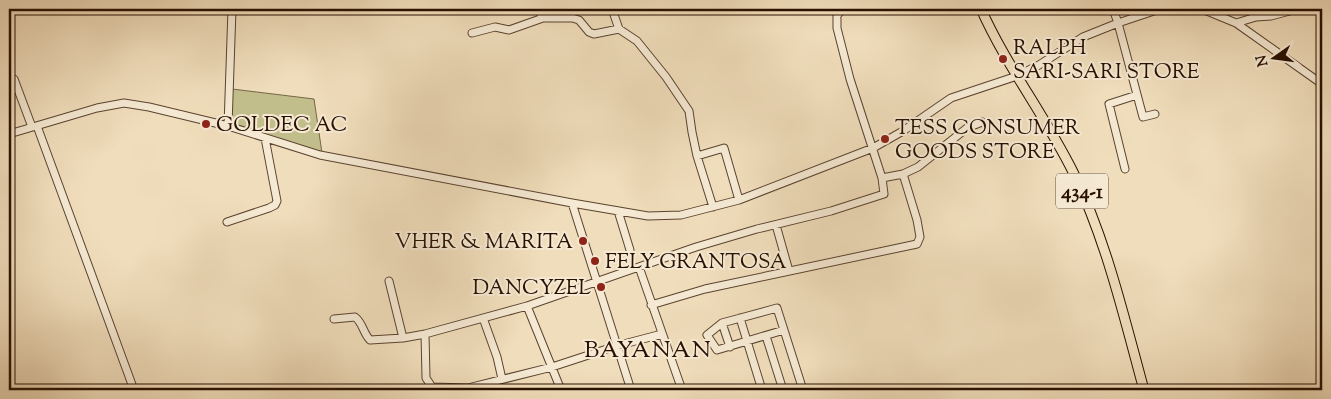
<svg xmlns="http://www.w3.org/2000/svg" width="1331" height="399" font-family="'Sorts Mill Goudy',serif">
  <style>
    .green { fill: #c2be8b; stroke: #756746 }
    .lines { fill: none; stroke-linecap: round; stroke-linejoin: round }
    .minor-casing { stroke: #5a432f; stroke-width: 9 }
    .major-casing { stroke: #281000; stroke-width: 11 }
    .minor { stroke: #f5e9d3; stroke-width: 7 }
    .major { stroke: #f0ddbb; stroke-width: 9 }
    .poi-dot { fill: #8f2418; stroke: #f5e9d3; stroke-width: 2 }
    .labels { text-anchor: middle; stroke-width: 4; stroke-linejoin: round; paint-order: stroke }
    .shield { fill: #f5e9d3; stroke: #66513f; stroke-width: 1 }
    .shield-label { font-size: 20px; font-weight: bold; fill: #281000 }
    .poi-label { font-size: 21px; fill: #281000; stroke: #f5e9d3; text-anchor: start }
    .quarter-label { font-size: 24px; letter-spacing: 1px; fill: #281000; stroke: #f5e9d3 }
  </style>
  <rect width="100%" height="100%" fill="#f0ddbb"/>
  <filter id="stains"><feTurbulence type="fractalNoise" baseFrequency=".004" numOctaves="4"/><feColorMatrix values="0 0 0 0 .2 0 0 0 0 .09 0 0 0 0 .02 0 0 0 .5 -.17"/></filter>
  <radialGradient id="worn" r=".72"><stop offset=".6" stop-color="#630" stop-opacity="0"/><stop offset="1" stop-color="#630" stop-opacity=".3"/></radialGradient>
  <path class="green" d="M232 89 314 99 322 153 231 123Z"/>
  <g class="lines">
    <g class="minor-casing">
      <path id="minor" d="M538 9 543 18H572L579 20 589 32 594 34 619 29 637 41 666 77 689 111 692 132 697 156 713 207
        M612 9 619 29
        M842 9 837 16V28L850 79 882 178
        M1113 9 1118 23 1143 117 1155 114
        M1202 9 1236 23 1322 84
        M1236 23 1256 17 1271 16 1297 9
        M472 33 495 27 509 30 543 18
        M14 79 32 127
        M37 126 134 390
        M228 126 232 9
        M9 134 97 108 124 103 149 107 228 126 320 155 572 203 648 216 681 215 739 200 873 148 903 131 951 98 1017 76 1039 65 1083 37 1118 23 1160 9
        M697 156 724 148 739 200
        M1125 169 1109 104 1137 95
        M572 203 631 390
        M618 211 630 250
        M227 222 269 208 275 205 277 201 265 138
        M776 225 789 271
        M639 267 682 390
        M389 281 403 338
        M651 305 705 289 917 244 920 237 917 220 903 174
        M527 306 561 390
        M483 318 497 357 502 379
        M740 318 762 390
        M334 319 355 317C363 323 363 333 370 340L403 338 425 334 527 306 696 247 757 229 831 211 884 194 882 178 903 174 918 167 967 128 982 122
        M722 323 730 347
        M784 330 717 350 707 335 722 323 777 308 803 390
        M425 334 426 378 432 387 468 388 552 367 616 346 662 334
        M766 336 783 390"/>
    </g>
    <g class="major-casing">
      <path id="major" d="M981 9C1007 67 1046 117 1074 174 1107 243 1124 317 1144 390"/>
    </g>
    <use href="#minor" class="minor"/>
    <use href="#major" class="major"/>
  </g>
  <g class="poi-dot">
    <circle cx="1003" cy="59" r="5"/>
    <circle cx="206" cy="124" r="5"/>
    <circle cx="885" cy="139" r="5"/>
    <circle cx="583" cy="241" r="5"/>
    <circle cx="595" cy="261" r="5"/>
    <circle cx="601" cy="287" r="5"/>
  </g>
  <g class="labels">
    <rect class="shield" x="1056" y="173.5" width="52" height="35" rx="4"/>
    <g class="shield-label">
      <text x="1082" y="198">434-1</text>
    </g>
    <g class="poi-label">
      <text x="1013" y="54">RALPH<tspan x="1013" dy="24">SARI-SARI STORE</tspan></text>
      <text x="216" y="131">GOLDEC AC</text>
      <text x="895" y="134">TESS CONSUMER<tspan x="895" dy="24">GOODS STORE</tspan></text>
      <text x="573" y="248" text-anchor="end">VHER &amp; MARITA</text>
      <text x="605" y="268">FELY GRANTOSA</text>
      <text x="591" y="294" text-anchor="end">DANCYZEL</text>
    </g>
    <g class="quarter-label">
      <text x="648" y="357">BAYANAN</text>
    </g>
  </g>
  <rect width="1331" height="399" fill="none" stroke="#f0ddbb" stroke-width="30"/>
  <rect x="10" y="10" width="1311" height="379" fill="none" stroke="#281000" stroke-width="2.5"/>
  <rect x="15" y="15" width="1301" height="369" fill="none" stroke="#281000"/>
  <g transform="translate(1274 58) rotate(256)" stroke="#f5e9d3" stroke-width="4" paint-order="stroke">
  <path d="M0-4L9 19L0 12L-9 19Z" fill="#281000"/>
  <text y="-8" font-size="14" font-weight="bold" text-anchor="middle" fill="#281000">N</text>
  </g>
  <rect width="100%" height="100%" filter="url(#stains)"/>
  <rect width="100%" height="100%" fill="url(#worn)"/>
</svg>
